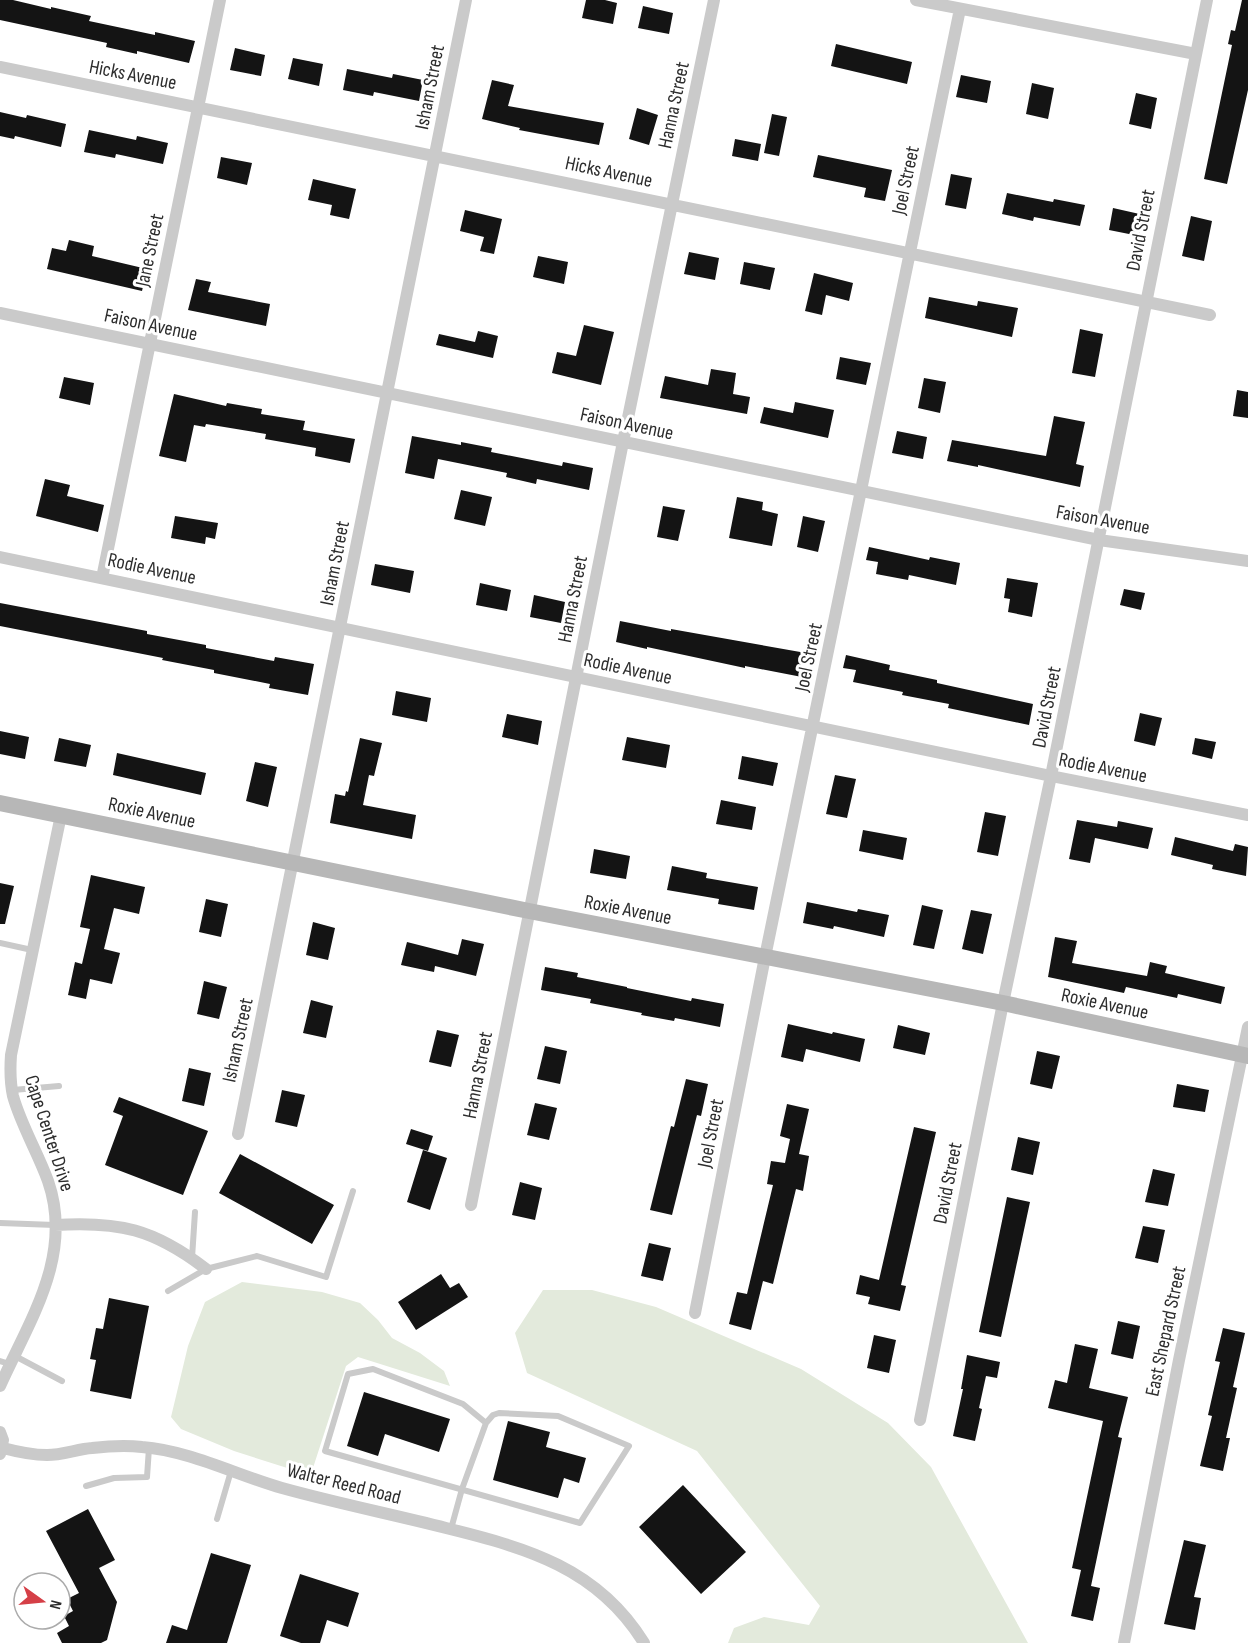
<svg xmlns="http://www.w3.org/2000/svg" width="1248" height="1643" font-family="'Sofia Sans Condensed',sans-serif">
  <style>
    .green { fill: #e3eadc }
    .building { fill: #141414 }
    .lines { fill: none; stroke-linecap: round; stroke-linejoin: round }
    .lane { stroke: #cacaca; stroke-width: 6 }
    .street { stroke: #cacaca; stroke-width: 12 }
    .secondary { stroke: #b7b7b7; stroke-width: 16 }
    .labels { text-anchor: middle; stroke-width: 6; stroke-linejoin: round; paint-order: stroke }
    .street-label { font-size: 20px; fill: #2d2d2d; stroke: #fff }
  </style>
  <rect width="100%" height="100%" fill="#fff"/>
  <path class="green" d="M242 1282 322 1292 360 1303 378 1320 392 1338 420 1353 444 1371 450 1386 358 1357 346 1366 312 1471 303 1473 234 1451 181 1429 171 1417 188 1346 205 1302Z
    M543 1290H592L656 1307 801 1369 888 1423 931 1467 1028 1643H728L734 1628 764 1617 809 1625 820 1606 697 1451 527 1373 515 1333Z"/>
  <path class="building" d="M0 0H13L51 9V7L91 16 89 21 155 35V32L195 41 189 63 137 51V54L106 47 107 43 0 20Z
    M586 0H605L617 3 613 24 582 18Z
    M1242 0H1248V90L1227 184 1204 179 1232 45 1228 44 1231 30 1235 31Z
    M643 6 673 13 669 34 638 28Z
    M836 44 912 62 907 84 831 66Z
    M235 48 265 55 261 76 230 70Z
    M293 58 323 64 319 86 288 79Z
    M347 69 392 78 393 74 423 80 419 101 374 92 373 96 343 90Z
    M961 75 991 81 987 103 956 97Z
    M492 80 514 85 508 106 604 123 599 145 519 130 520 128 482 119Z
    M1032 83 1054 88 1048 119 1026 114Z
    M1136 93 1157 98 1151 129 1129 124Z
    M637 108 658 115 649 145 629 139Z
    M0 112 26 118 27 115 66 124 61 147 15 136 14 139 0 136Z
    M772 114 787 117 779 156 764 153Z
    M89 130 136 140 137 136 168 143 163 164 116 154 115 158 84 152Z
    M735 139 761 144 758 161 732 156Z
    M818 155 892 170 885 201 864 197 866 188 813 177Z
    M221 157 252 163 247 185 217 178Z
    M951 174 972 178 966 209 945 205Z
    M313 179 356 189 349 219 330 215 332 205 308 200Z
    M1007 193 1053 202 1054 199 1085 205 1080 226 1034 217 1033 221 1002 214Z
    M1113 208 1144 215 1139 236 1109 230Z
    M465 210 502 219 494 254 480 251 484 237 460 231Z
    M1191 216 1212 221 1204 261 1182 256Z
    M69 240 94 246 92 256 147 269 142 291 47 269 52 248 66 251Z
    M689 252 719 258 715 280 684 274Z
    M538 256 568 262 564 284 533 277Z
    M744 262 775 268 770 290 740 284Z
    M814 273 853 283 849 301 826 295 822 315 805 311Z
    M196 279 211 282 208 292 270 304 266 326 188 310Z
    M929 297 977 306 978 301 1018 308 1012 337 925 318Z
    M584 325 614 332 601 385 552 373 557 352 576 356Z
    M1080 329 1103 334 1095 377 1072 373Z
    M478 331 498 336 493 358 436 345 439 334 475 342Z
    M840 357 871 363 866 385 836 379Z
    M711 369 736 373 733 394 750 397 747 414 660 398 665 376 708 385Z
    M64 377 94 383 90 405 59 398Z
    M924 378 946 382 940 413 918 408Z
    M1237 390 1248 392V418L1233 416Z
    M174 394 226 406 227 403 262 409 261 414 305 421 303 430 355 439 350 463 315 456 316 448 265 439 266 434 206 424 205 427 194 425 186 462 159 456Z
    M795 402 834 410 828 438 760 423 764 407 793 413Z
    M1054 416 1085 422 1076 464 1084 466 1080 487 978 465V467L947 461 952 440 1046 456Z
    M897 431 927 437 923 459 892 453Z
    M412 436 461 445V442L492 448 491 452 562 466 563 462 593 468 589 490 537 479 536 484 506 477 507 473 438 459 434 479 405 473Z
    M45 479 70 485 67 496 104 505 98 532 36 516Z
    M461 490 492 497 485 526 454 519Z
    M737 497 763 502 762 510 778 514 772 546 729 538Z
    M663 506 685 510 678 541 657 537Z
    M175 516 218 523 215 539 206 537 205 544 171 538Z
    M803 516 825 521 818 552 797 547Z
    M869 547 929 560 930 557 960 563 956 585 909 575 908 580 876 574 878 562 866 560Z
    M375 564 414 571 410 593 371 585Z
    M1007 578 1038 583 1032 617 1008 612 1010 599 1004 598Z
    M480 583 511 590 507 611 476 605Z
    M1124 589 1145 593 1141 610 1120 605Z
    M534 595 565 602 561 623 530 617Z
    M0 603 147 631V634L206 645V648L274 661 275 657 314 664 308 695 269 688 270 684 214 673V670L162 660 163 658 0 626Z
    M620 621 671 631V629L806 653 802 677 745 666V668L647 647V649L616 642Z
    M846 655 890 665 889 670 937 680V683L1033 704 1029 725 948 708 949 704 902 695 903 692 853 682 856 670 843 668Z
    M396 691 431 698 427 722 392 715Z
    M1140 713 1162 718 1155 746 1134 741Z
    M507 714 542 721 538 745 502 737Z
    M0 731 29 737 25 759 0 754Z
    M627 737 670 745 666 768 622 760Z
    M59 738 91 745 86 767 54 761Z
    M360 738 382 743 374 776 369 775 363 805 416 815 412 839 330 823 335 794 345 796 346 791 348 792Z
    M1195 738 1216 742 1212 759 1192 754Z
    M117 753 206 773 201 795 113 775Z
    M742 756 778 763 773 786 738 779Z
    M255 762 277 767 268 807 246 801Z
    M835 775 856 779 847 818 826 814Z
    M721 800 756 807 752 830 716 824Z
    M985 812 1006 816 998 856 977 852Z
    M1077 820 1117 827 1118 821 1153 828 1148 849 1095 838 1090 863 1069 859Z
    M863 830 907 838 903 860 859 851Z
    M1175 837 1233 851 1235 844 1248 847 1246 876 1212 869 1213 865 1171 855Z
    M594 849 630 856 626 879 590 873Z
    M672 866 707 873 706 878 758 887 754 910 718 904 719 899 667 890Z
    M91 875 145 887 139 914 114 908 104 949 120 953 112 984 90 979 86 999 68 995 75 962 82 964 90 929 80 927Z
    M0 883 14 886 5 924H0Z
    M206 899 228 904 221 937 199 932Z
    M807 902 857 912 858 909 889 915 884 937 834 926 833 929 803 923Z
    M922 905 943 910 934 949 913 945Z
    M971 910 992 914 983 954 962 949Z
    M313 922 335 928 328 960 306 955Z
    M1055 937 1077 941 1072 963 1147 976 1150 962 1167 966 1165 973 1225 987 1221 1004 1178 994 1177 998 1126 987 1124 993 1048 977Z
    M462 939 484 944 476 976 435 966 434 972 401 965 407 942 458 955Z
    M545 967 578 973 577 977 627 987V988L691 1001 692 998 724 1004 720 1027 675 1018 674 1021 641 1015 642 1013 590 1003 591 999 541 990Z
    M204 981 227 987 219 1019 197 1014Z
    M311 1000 333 1006 326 1038 303 1033Z
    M788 1024 832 1034 833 1032 865 1039 860 1062 806 1049 803 1062 781 1057Z
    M898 1025 930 1033 925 1055 893 1048Z
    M437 1030 459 1035 451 1067 429 1062Z
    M545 1046 567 1051 560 1084 537 1079Z
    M1037 1051 1060 1056 1052 1089 1030 1084Z
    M189 1068 211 1073 204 1106 182 1101Z
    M686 1079 708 1084 701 1116 697 1115 672 1215 650 1210 671 1126 674 1127Z
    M1177 1084 1209 1090 1205 1112 1173 1107Z
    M282 1090 305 1095 297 1127 275 1122Z
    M119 1097 208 1131 183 1195 105 1165 123 1116 113 1112Z
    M535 1103 557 1108 549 1140 527 1135Z
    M787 1104 809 1109 799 1154 809 1156 803 1191 796 1189 773 1284 763 1281 751 1330 729 1324 737 1292 747 1294 773 1185 767 1184 771 1161 785 1163 790 1139 780 1136Z
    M914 1127 936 1132 901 1285 906 1286 900 1311 868 1304 870 1297 856 1294 860 1275 879 1280Z
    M411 1129 433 1136 428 1151 406 1144Z
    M1018 1137 1040 1142 1033 1175 1011 1170Z
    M423 1150 447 1158 430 1210 407 1202Z
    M240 1154 334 1205 312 1244 219 1193Z
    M1153 1169 1175 1174 1168 1206 1145 1202Z
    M520 1182 542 1188 535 1220 512 1215Z
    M1007 1197 1030 1202 1001 1337 979 1332Z
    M1143 1226 1165 1230 1158 1263 1135 1258Z
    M649 1243 671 1248 663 1281 641 1276Z
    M441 1274 450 1288 459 1283 468 1297 416 1330 398 1302Z
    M109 1298 149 1306 131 1399 90 1391 96 1360 90 1359 96 1328 103 1329Z
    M1118 1321 1140 1326 1133 1359 1111 1354Z
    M1223 1328 1245 1333 1233 1387 1237 1388 1226 1438H1230L1223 1471 1200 1466 1212 1416 1208 1415 1220 1362 1215 1361Z
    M874 1335 896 1340 889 1373 867 1368Z
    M1075 1344 1098 1349 1089 1388 1128 1397 1118 1437 1122 1438 1091 1586 1100 1588 1093 1621 1071 1616 1081 1570 1072 1568 1103 1421 1048 1408 1055 1380 1067 1383Z
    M967 1355 1000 1362 997 1378 986 1376 979 1408 982 1409 975 1441 953 1436 963 1389H961Z
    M364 1392 450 1419 439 1452 385 1434 378 1456 347 1446Z
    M508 1421 550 1432 546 1447 586 1458 579 1483 564 1478 558 1498 493 1480Z
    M683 1485 746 1552 701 1594 639 1527Z
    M88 1509 115 1560 99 1568 117 1602 107 1640 101 1643H62L57 1633 69 1626 64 1616 73 1611 67 1599 79 1593 46 1531Z
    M1184 1540 1206 1545 1194 1597 1201 1598 1195 1630 1164 1624Z
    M211 1553 251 1565 227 1643H166L172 1625 187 1630Z
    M300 1574 359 1593 348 1627 327 1620 320 1643H301L280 1636Z"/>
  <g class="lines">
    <path class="lane" d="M0 943 32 950
      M13 1090 59 1086
      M0 1223 55 1225
      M192 1258 195 1212
      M168 1291 206 1269 257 1256 326 1277 353 1191
      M15 1356 62 1381
      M0 1361 10 1364
      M86 1486 114 1478 147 1477 149 1448
      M217 1519 231 1471
      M451 1529 462 1489 486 1423 493 1415 499 1413 558 1416 629 1446 580 1523 325 1451 348 1374 373 1369 463 1404 486 1423"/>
    <path class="street" d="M916 0 1196 54
      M0 67 1210 315
      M0 313 1099 540 1248 561
      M0 557 1051 776 1248 815
      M102 578 220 0
      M238 1134 466 0
      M471 1205 623 442 714 0
      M55 1225C119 1221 154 1229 206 1269
      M695 1313 765 957 960 9
      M0 1386C29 1321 74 1256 48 1181 38 1153 21 1125 13 1096 10 1082 10 1069 11 1055L61 815
      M920 1420 1003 1003 1051 776 1207 0
      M0 1432 3 1440 0 1454
      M3 1448C18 1452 32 1455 47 1455 62 1455 78 1449 92 1448 109 1446 126 1445 142 1447 191 1451 236 1475 282 1488 336 1503 391 1514 446 1528 527 1548 598 1568 644 1643
      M1124 1643 1179 1360 1248 1027"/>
    <path class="secondary" d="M0 803 529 911 1003 1003 1248 1056"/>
  </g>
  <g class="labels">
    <g class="street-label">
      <text transform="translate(133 74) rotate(11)" y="7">Hicks Avenue</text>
      <text transform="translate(429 87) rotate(-79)" y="7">Isham Street</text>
      <text transform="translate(673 105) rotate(-78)" y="7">Hanna Street</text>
      <text transform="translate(609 171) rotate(12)" y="7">Hicks Avenue</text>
      <text transform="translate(905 180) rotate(-78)" y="7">Joel Street</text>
      <text transform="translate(1140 230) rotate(-79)" y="7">David Street</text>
      <text transform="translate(149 250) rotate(-78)" y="7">Jane Street</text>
      <text transform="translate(151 324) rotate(12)" y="7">Faison Avenue</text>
      <text transform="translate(627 423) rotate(12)" y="7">Faison Avenue</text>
      <text transform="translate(1103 519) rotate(10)" y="7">Faison Avenue</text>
      <text transform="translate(334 563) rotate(-79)" y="7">Isham Street</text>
      <text transform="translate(152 568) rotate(12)" y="7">Rodie Avenue</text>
      <text transform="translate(572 599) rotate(-79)" y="7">Hanna Street</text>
      <text transform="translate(808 657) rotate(-78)" y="7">Joel Street</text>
      <text transform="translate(628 668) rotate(12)" y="7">Rodie Avenue</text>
      <text transform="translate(1046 707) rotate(-79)" y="7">David Street</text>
      <text transform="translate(1103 767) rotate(11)" y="7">Rodie Avenue</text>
      <text transform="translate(152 812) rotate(12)" y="7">Roxie Avenue</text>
      <text transform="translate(628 909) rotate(11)" y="7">Roxie Avenue</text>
      <text transform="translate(1105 1003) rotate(12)" y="7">Roxie Avenue</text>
      <text transform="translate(237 1040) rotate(-78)" y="7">Isham Street</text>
      <text transform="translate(477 1075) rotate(-79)" y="7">Hanna Street</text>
      <text transform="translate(50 1133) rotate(72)" y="7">Cape Center Drive</text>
      <text transform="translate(710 1133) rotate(-79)" y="7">Joel Street</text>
      <text transform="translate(947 1183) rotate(-79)" y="7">David Street</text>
      <text transform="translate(1165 1331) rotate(-78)" y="7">East Shepard Street</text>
      <text transform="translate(344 1483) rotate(14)" y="7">Walter Reed Road</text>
    </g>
  </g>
  <g transform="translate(42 1601) rotate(105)"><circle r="28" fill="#ffffff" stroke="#ababab" stroke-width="1.5"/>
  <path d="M0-4.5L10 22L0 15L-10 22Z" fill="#d53f47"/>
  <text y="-9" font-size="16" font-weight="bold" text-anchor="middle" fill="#2d2d2d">N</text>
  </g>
</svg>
